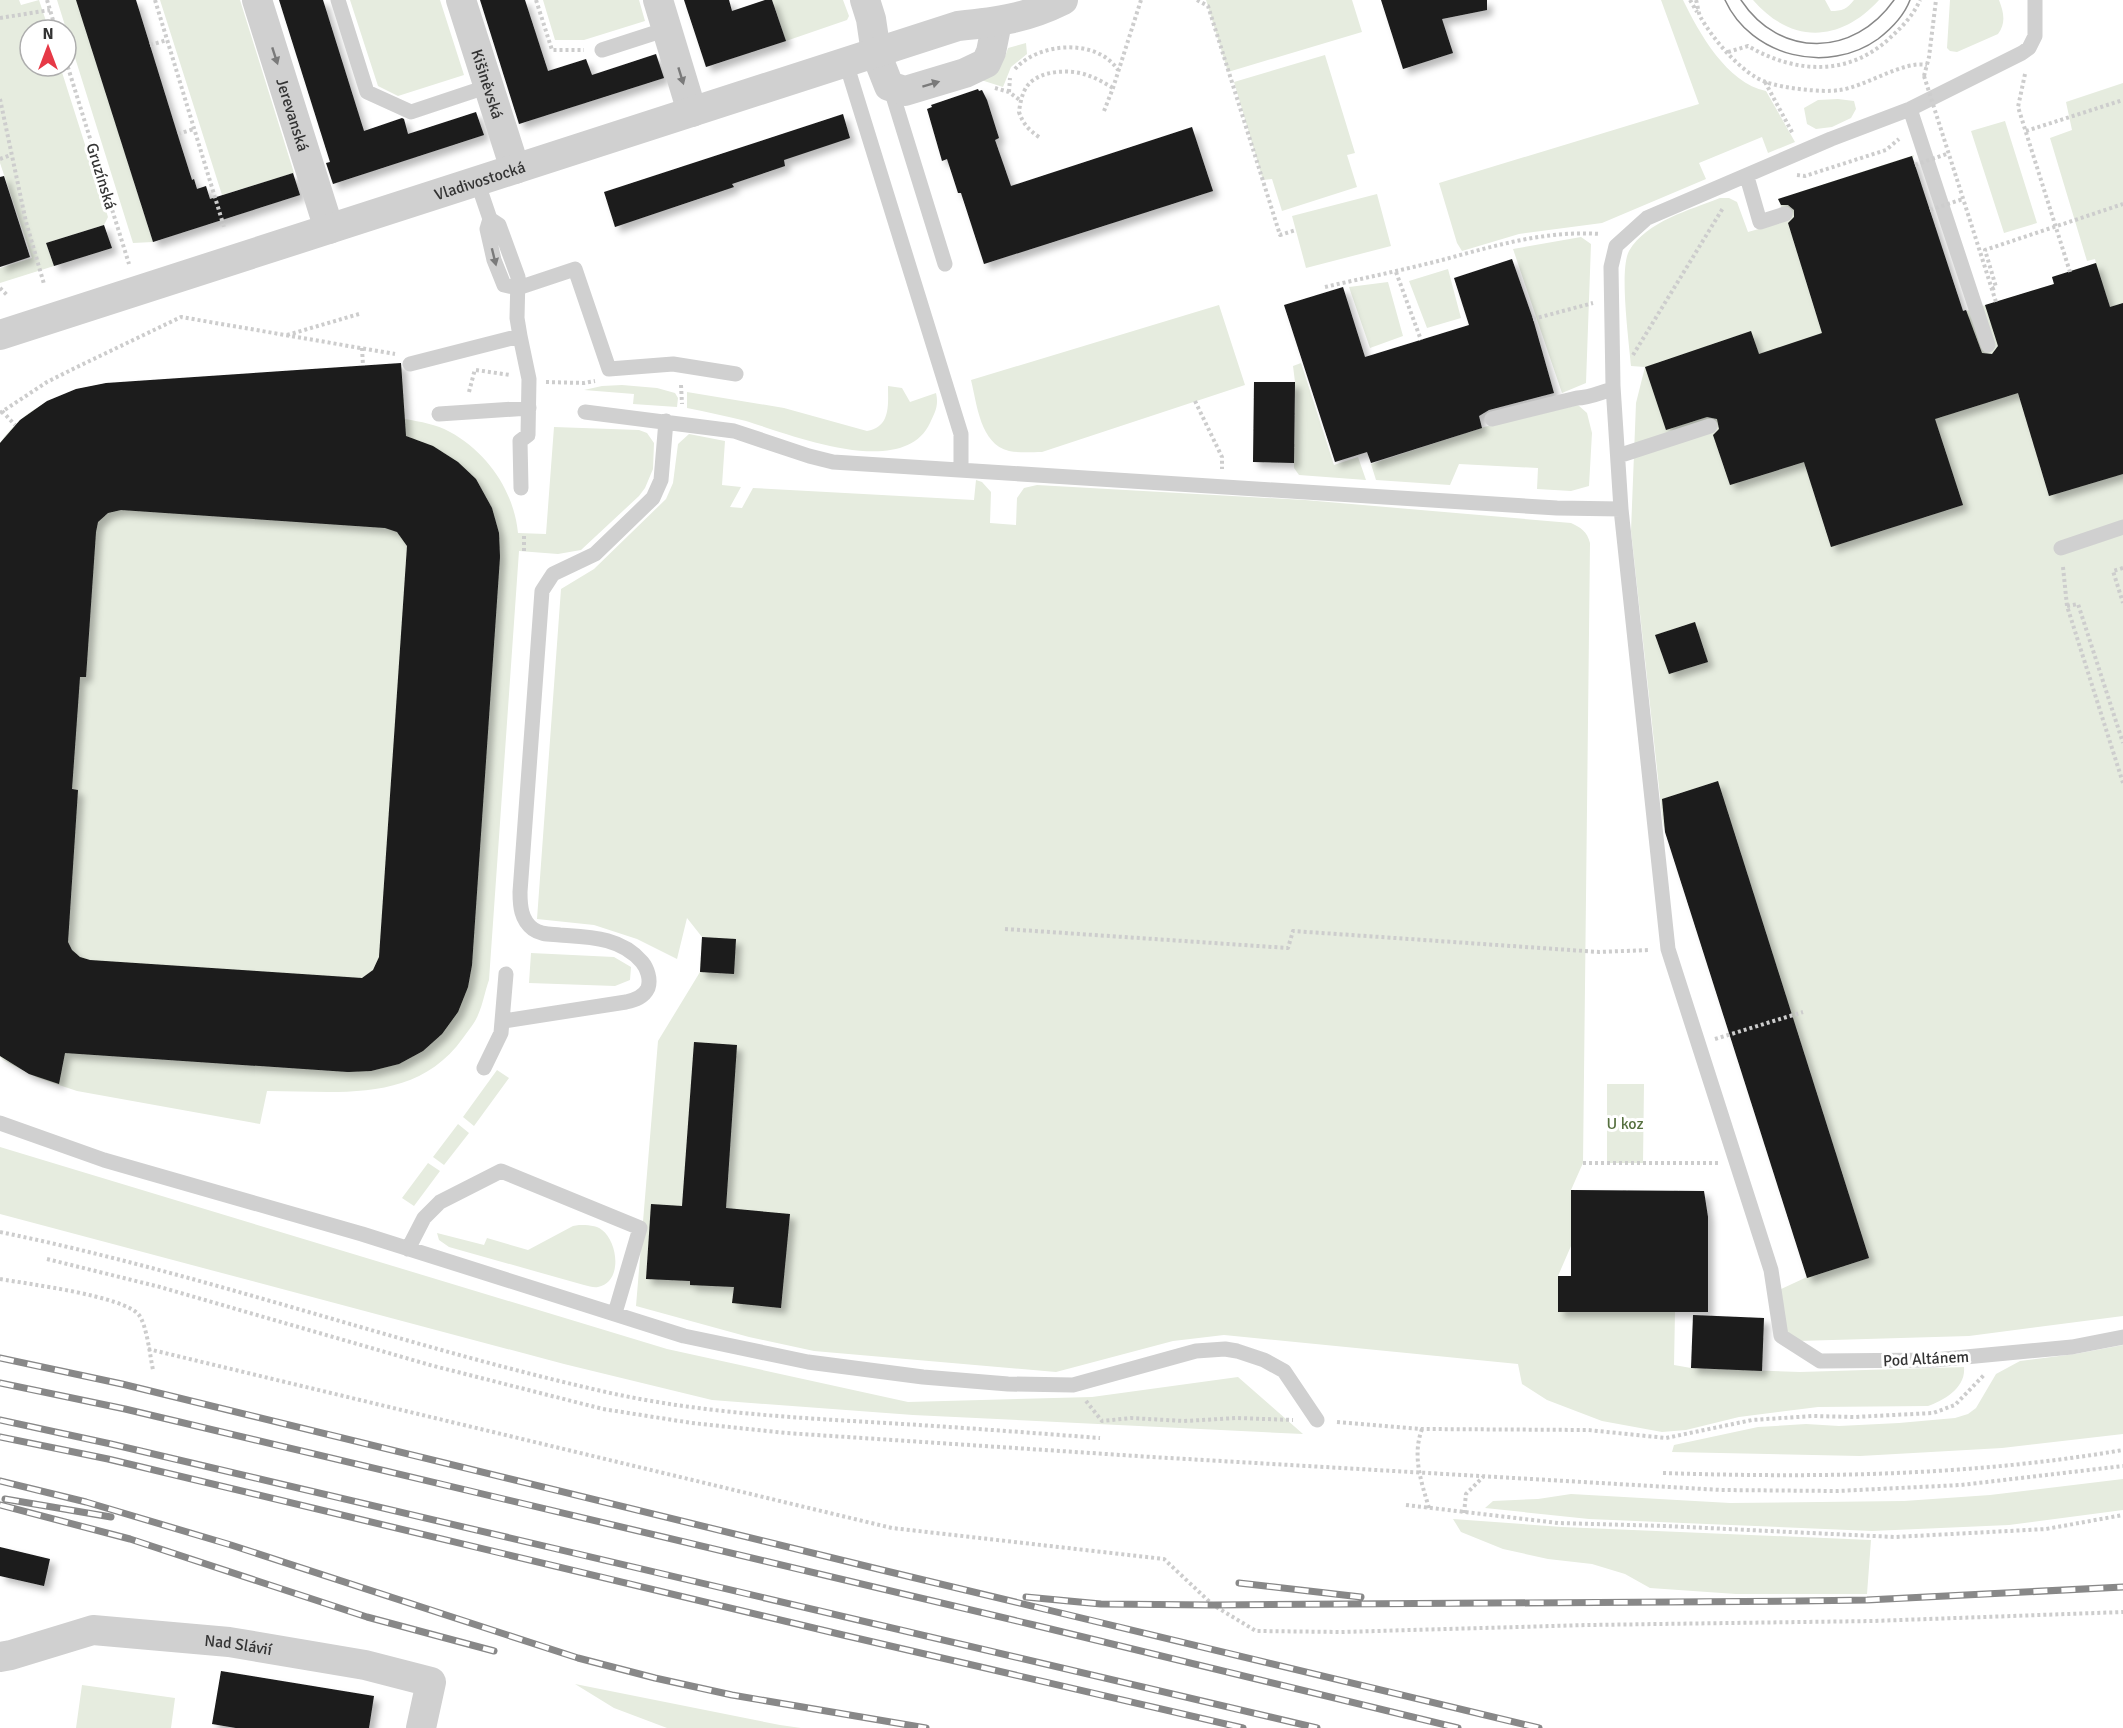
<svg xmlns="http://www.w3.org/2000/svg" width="2123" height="1728" font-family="Signika,sans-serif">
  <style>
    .green { fill: #e6ecdf }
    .building { fill: #1a1a1a; fill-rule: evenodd; filter: url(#shadow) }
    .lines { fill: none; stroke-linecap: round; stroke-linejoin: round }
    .path { stroke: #cdcdcd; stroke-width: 4; stroke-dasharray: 3 3; stroke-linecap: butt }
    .service { stroke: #d0d0d0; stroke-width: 15 }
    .minor { stroke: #d0d0d0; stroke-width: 30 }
    .tram { stroke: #888; stroke-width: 1.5 }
    .rail-casing { stroke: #888; stroke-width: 7 }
    .rail { stroke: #fff; stroke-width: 4.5; stroke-dasharray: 14; stroke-linecap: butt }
    .path-bridge { stroke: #cdcdcd; stroke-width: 4; stroke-dasharray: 3 3; stroke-linecap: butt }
    .oneway { fill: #7a7a7a }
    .labels { text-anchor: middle; stroke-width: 6; stroke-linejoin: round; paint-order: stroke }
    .street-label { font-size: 16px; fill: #333; stroke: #fff }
    .park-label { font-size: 16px; fill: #56703f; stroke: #fff }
  </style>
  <defs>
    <filter id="shadow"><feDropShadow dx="5.5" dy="5.5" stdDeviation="3" flood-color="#0004"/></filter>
  </defs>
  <rect width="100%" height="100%" fill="#fff"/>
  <path class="green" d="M0 0H19L21 5 39 0 49 30H30V66H60L108 217 104 225 46 243 54 266 0 283V268L32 258 0 163Z
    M57 0H77L153 242 133 243Z
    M160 0H240L294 173 222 195Z
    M350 0H440L464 75 398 96 378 86Z
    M543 0H639L645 21 584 40H555Z
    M772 0H843L849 16 847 20 786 41Z
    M1206 0H1352L1362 32 1228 72Z
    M1661 0H1683C1699 33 1727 83 1766 91L1795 142 1768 153 1762 137 1699 163 1706 179 1602 223 1519 234 1462 251 1457 243 1439 183 1699 104Z
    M1753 0H1825L1831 11C1842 11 1847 9 1854 0H1879C1840 43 1791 44 1753 0Z
    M1950 0H1999C2004 13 2006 23 1998 34L1957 52 1950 51 1947 48Z
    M1026 43 1027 54 1011 67 1003 87 981 80C995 71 1003 65 1008 48Z
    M1325 55 1355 153 1347 155 1357 187 1282 211 1272 179 1263 180 1234 82Z
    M2123 83V1316L1969 1336 1798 1341 1784 1329 1779 1290 1807 1277 1663 824 1631 531 1636 403 1645 367 1631 366C1629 341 1619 270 1629 251 1647 221 1690 210 1720 198H1729L1737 202 1748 232 1787 221 1778 199 1914 155 1913 159 1963 312 2054 284 2052 277 2096 263 2095 259 2087 261 2050 138 2072 130 2066 102Z
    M1838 99 1854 101 1856 109 1851 118 1832 127 1816 129 1807 124 1804 108 1818 100Z
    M2005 121 2037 223 2004 233 1971 131Z
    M1377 194 1391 246 1306 268 1292 216Z
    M1581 237 1591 244 1586 383 1562 393 1513 249Z
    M1448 269 1461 318 1427 328 1409 281Z
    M1388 282 1403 336 1370 348 1349 287Z
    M1219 305 1245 385 1042 452C1032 452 1020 453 1009 451 980 444 977 404 971 380Z
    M1301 363 1334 465 1358 457 1366 480 1299 475 1294 468 1295 382 1293 366Z
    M401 364 405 419C421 422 436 424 450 432 487 452 514 491 518 533L546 534 554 427 639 430 647 433 654 443 653 469 645 488 639 496 581 550 558 554 519 551 489 980C485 991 483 1004 478 1015 475 1023 468 1031 463 1038 416 1104 338 1091 267 1091L260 1124 77 1091 38 1078 3 1060 0 1057V443C25 406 64 391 106 384Z
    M622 385 657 388 675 393 678 398 677 407 633 404 634 394 584 390 602 386Z
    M888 386 902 388 910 402 936 393C939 406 935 412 930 423 903 481 789 434 746 421 726 416 707 412 687 408V392L784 408 867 431C891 427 888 404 888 386Z
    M1578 405 1587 413 1592 433 1589 486 1571 491 1537 489 1538 468 1459 464 1450 485 1376 480 1371 464 1484 427Z
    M689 434 725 441 722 485 741 487 730 507 742 508 753 488 974 500 976 480 982 482 991 492 990 523 1016 525 1017 498 1024 488 1037 485 1305 500 1571 523C1581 528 1587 531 1590 543L1583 1163 1571 1190V1246L1558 1276V1312H1675L1674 1365 1691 1368 1800 1372 1964 1367C1966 1388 1944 1400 1928 1406L1818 1407 1739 1417 1686 1430 1662 1432 1602 1421 1547 1400 1522 1384 1518 1364 1224 1335 1173 1341 1056 1372 814 1351 749 1337 636 1306 658 1041 700 972 702 937 687 918 677 959 637 939 594 925 537 919 561 589 594 569 666 499 673 483 678 444Z
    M531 953 614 957 631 967 630 980 615 986 529 983Z
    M497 1070 509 1078 474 1126 463 1117Z
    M1607 1084H1644L1643 1163H1607Z
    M458 1124 469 1133 444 1165 433 1157Z
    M0 1147 667 1349 908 1402 1092 1397 1238 1377 1303 1434 913 1415 712 1400 564 1364 0 1214Z
    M428 1163 440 1171 414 1206 402 1198Z
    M579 1225C587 1225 596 1225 602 1230 618 1242 623 1282 598 1287 594 1288 589 1286 584 1285L449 1247 439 1240 437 1233 484 1245 487 1238 528 1250 573 1226Z
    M2123 1345V1434L2002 1448 1860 1456 1672 1452 1674 1445 1758 1427 1806 1424 1839 1426 1899 1423 1955 1418 1968 1414 1976 1408 1996 1374 2020 1361 2075 1354Z
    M2123 1479V1510L2009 1525 1872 1531 1589 1519 1485 1508 1493 1501 1538 1499 1571 1494 1730 1503 1904 1501 1990 1495Z
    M1453 1519 1562 1527 1871 1540 1867 1594H1736L1650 1588 1625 1574 1592 1564 1548 1559 1503 1549 1461 1532Z
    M575 1684 780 1725 801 1728H667L614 1708Z
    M82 1685 175 1698 171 1728H76Z"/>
  <path class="building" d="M76 0H136L179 139 192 180 194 179 197 189 206 186 210 199 293 173 300 195 153 242Z
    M279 0H323L364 131 402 118 404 119 408 134 476 112 484 135 333 184 326 163 330 162Z
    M480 0H525L548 71 586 59 592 75 656 54 664 78 519 124Z
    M684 0H729L732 11 765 0H772L786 41 706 67Z
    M1381 0H1487V10L1442 19 1453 53 1403 69Z
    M978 89 979 91 982 90 987 100 999 138 995 140 1011 186 1192 127 1213 191 984 264 961 193H958L947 159 942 161 927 109 932 107 931 105Z
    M843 114 850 138 784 160 785 166 732 184 734 187 615 227 604 192Z
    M1912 156 1963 311 1966 310 1982 353 1992 354 1998 346 1985 305 2054 284 2052 277 2096 263 2110 307 2123 303V474L2049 496 2018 393 1935 419 1963 505 1831 547 1804 462 1730 485 1713 435 1719 429 1717 419 1707 417 1666 430 1645 367 1751 331 1759 354 1822 333 1788 223 1794 217V210L1788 205H1781L1778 199Z
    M4 176 30 257 0 267V177Z
    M104 225 112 248 54 266 46 243Z
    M1512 259 1533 319 1554 393 1489 410 1479 416 1482 428 1371 463 1367 452 1335 462 1284 305 1343 287 1365 357 1469 325 1454 278Z
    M401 363 406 436 433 446 458 462 476 479 492 508 499 533 500 557 472 965 468 987 458 1012 442 1034 423 1051 399 1064 371 1071 348 1072 65 1053 59 1084 29 1074 0 1056V443L20 420 47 401 76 389 106 383ZM121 510 385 528 397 532 407 546 379 957 373 970 362 978 90 960 80 957 72 950 68 942 78 790 72 789 80 677H86L96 532 98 522 108 513Z
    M1254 382H1295L1294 463 1253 462Z
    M1695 622 1708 662 1669 674 1655 635Z
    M1718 781 1869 1258 1807 1278 1665 832 1662 799Z
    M702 937 736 939 734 974 700 972Z
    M694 1042 737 1045 726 1208 790 1214 781 1308 732 1303 734 1287 690 1285V1281L646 1279 651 1204 682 1206Z
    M1571 1190 1704 1191 1708 1217V1312H1558V1276H1571Z
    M1693 1315 1764 1318 1762 1371 1691 1368Z
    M0 1547 50 1559 44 1586 0 1576Z
    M221 1671 374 1696 369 1728H236L212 1724Z"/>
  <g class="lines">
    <path class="path" d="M47 0 56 30
      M155 0 224 227
      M536 0 552 50H584
      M1197 0 1208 6 1280 235 1296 230
      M1690 0 1697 12
      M1696 0C1698 6 1698 13 1701 18 1713 39 1742 74 1766 82 1781 88 1823 93 1839 90 1866 87 1903 60 1927 65
      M0 18 50 10
      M150 45 167 40
      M1728 52 1748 46C1796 74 1850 77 1892 36 1903 26 1914 14 1920 0
      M66 61 129 264
      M1015 69C1039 42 1097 38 1118 70
      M2025 74 2018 107 2070 272
      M1924 76 1929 57 1936 0
      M1765 82 1793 134
      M995 88 1009 92 1021 101
      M1009 92 1010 78
      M0 99 26 222 44 284
      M1104 111 1113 88 1141 0
      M2026 131 2123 100
      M178 134 194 129
      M1039 137C1029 130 1023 124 1019 112 1020 104 1022 92 1028 85 1040 70 1071 69 1087 75 1096 78 1105 83 1113 88
      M0 159 11 155
      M1797 175 1805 176 1886 150 1899 139
      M1396 272 1421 340
      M1325 287C1364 278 1403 270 1442 260 1494 246 1546 230 1600 234
      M0 288 7 295
      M1992 289 1996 287 1985 250 2123 204
      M1533 319 1593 303
      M287 335 359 314
      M362 348 363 366
      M1633 355 1723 208
      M476 370 510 375
      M546 382 584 383 595 381
      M681 385 682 404
      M469 392 475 369
      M1195 401 1222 457V469
      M2 411 15 425
      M0 413 47 382 77 367 181 317 395 354
      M524 551V533
      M2063 567 2067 606 2123 783
      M2123 568 2113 571 2123 603
      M2067 606 2078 604 2123 743
      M1005 929 1288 948 1293 931 1599 952 1649 950
      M1715 1039 1803 1012
      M1583 1163H1718
      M0 1232C205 1274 402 1346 606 1392 703 1414 803 1418 903 1424 968 1428 1034 1433 1100 1438
      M47 1259 160 1287 430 1365 603 1409 692 1423 786 1433 1152 1457 1721 1490 1837 1491 1961 1485 2123 1466
      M0 1279C28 1284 124 1296 139 1315 147 1326 150 1356 153 1370
      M148 1349 892 1528 1164 1559 1213 1605 1256 1631 1341 1632 1588 1625 1873 1621 2123 1612
      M1086 1401 1102 1421 1131 1418 1184 1421 1237 1418 1293 1420
      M1337 1422 1422 1429 1588 1430 1666 1438 1752 1420 1813 1416 1854 1417 1933 1413 1955 1405 1984 1375
      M1422 1429C1412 1456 1421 1481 1429 1508
      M1663 1473C1817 1478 1971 1476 2123 1450
      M1406 1505 1558 1523 1665 1526 1895 1537 2046 1529 2123 1515
      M1464 1513 1466 1494 1483 1477"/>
    <path class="service" d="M338 0 367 92 411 112 489 86
      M2035 0V36L2029 48 2022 53 1910 109 1831 139 1647 218 1616 246 1611 267 1613 386 1621 509 1668 949 1771 1270 1781 1336 1820 1361 1934 1360 2072 1347 2123 1337
      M602 50 667 29
      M846 63 961 434V470
      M885 87 893 96 945 264
      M1910 109 1988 345
      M1747 177 1760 222 1785 214
      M477 181 490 219 487 229 494 260 504 285 518 288 575 269 609 369 673 364 736 374
      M520 336 529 379 528 435 520 441 521 488
      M410 364 520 336 517 318 518 277 499 225 490 219
      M585 412 734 431 809 456 833 462 1557 508 1621 509
      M439 414 529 408
      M1492 419 1577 398C1590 398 1601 392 1613 389
      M1618 456 1710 426
      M2061 548 2123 527
      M504 1021 626 1002C635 1000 644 997 648 988 651 979 647 968 642 962 621 937 589 937 560 935 551 934 541 935 533 929 521 920 520 906 520 892L542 591 553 574 595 554 653 498 661 480 666 421
      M484 1068 501 1033 506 974
      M0 1123 104 1160 362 1234 684 1336 808 1362 923 1377 1008 1384 1073 1385 1196 1351 1225 1349 1237 1351 1264 1360 1284 1371 1317 1420
      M408 1249 424 1218 440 1202 501 1171 640 1228 615 1313"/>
    <g class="minor">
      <path id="s1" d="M257 0 329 229"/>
      <path id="s2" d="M461 0 515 169"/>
      <path d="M658 0 692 112"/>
      <path d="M865 0 871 19 876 53 889 86 905 91 965 73 986 63 991 52 997 22"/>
      <path id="s3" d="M0 335 958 26C998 22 1027 18 1063 0"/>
      <path id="s4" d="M0 1657 11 1655 93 1630 229 1642 365 1665 431 1682 421 1728"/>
    </g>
    <path class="tram" d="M1725 0C1751 57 1828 75 1878 39 1891 29 1904 16 1910 0
      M1741 0C1780 59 1854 57 1894 0"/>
    <g class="rail-casing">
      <path id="rail" d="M0 1358 122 1384 882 1570 1539 1728
        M0 1383 125 1409 1034 1625 1458 1728
        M0 1420 111 1444 1317 1728
        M0 1437 108 1459 843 1635 1243 1728
        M0 1481 86 1502 231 1545 578 1658 655 1678 732 1695 926 1728
        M5 1499 111 1517
        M0 1505 130 1539 367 1617 494 1651
        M1239 1583 1361 1597
        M1026 1597 1101 1604 1213 1605 1799 1601 1867 1600 2123 1587"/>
    </g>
    <use href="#rail" class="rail"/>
    <path class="path-bridge" d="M1924 76 1996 302
      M1915 165 1949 153
      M1930 210 1963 199"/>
  </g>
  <defs><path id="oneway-solid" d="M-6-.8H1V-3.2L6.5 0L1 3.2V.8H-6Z" transform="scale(1.5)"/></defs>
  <g class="oneway">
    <use href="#oneway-solid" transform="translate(275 56) rotate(72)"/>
    <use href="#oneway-solid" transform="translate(681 76) rotate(73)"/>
    <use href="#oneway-solid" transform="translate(931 84) rotate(-17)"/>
    <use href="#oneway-solid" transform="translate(494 257) rotate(76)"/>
  </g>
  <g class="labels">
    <g class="street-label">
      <text dy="6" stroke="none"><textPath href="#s2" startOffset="88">Kišiněvská</textPath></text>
      <text dy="6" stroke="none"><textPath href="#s1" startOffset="120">Jerevanská</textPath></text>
      <text transform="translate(102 176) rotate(73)" y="6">Gruzínská</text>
      <text dy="6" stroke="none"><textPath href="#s3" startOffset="504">Vladivostocká</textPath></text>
      <text transform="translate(1926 1358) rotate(-3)" y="6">Pod Altánem</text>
      <text dy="6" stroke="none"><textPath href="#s4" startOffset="243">Nad Slávií</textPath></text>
    </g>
    <g class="park-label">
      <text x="1625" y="1129">U koz</text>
    </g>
  </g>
  <g transform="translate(48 48)"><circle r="28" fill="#ffffff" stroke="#adadad" stroke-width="1.5"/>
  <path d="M0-4.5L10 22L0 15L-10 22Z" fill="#e63946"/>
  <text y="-9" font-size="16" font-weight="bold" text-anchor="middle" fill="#333333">N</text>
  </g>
</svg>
